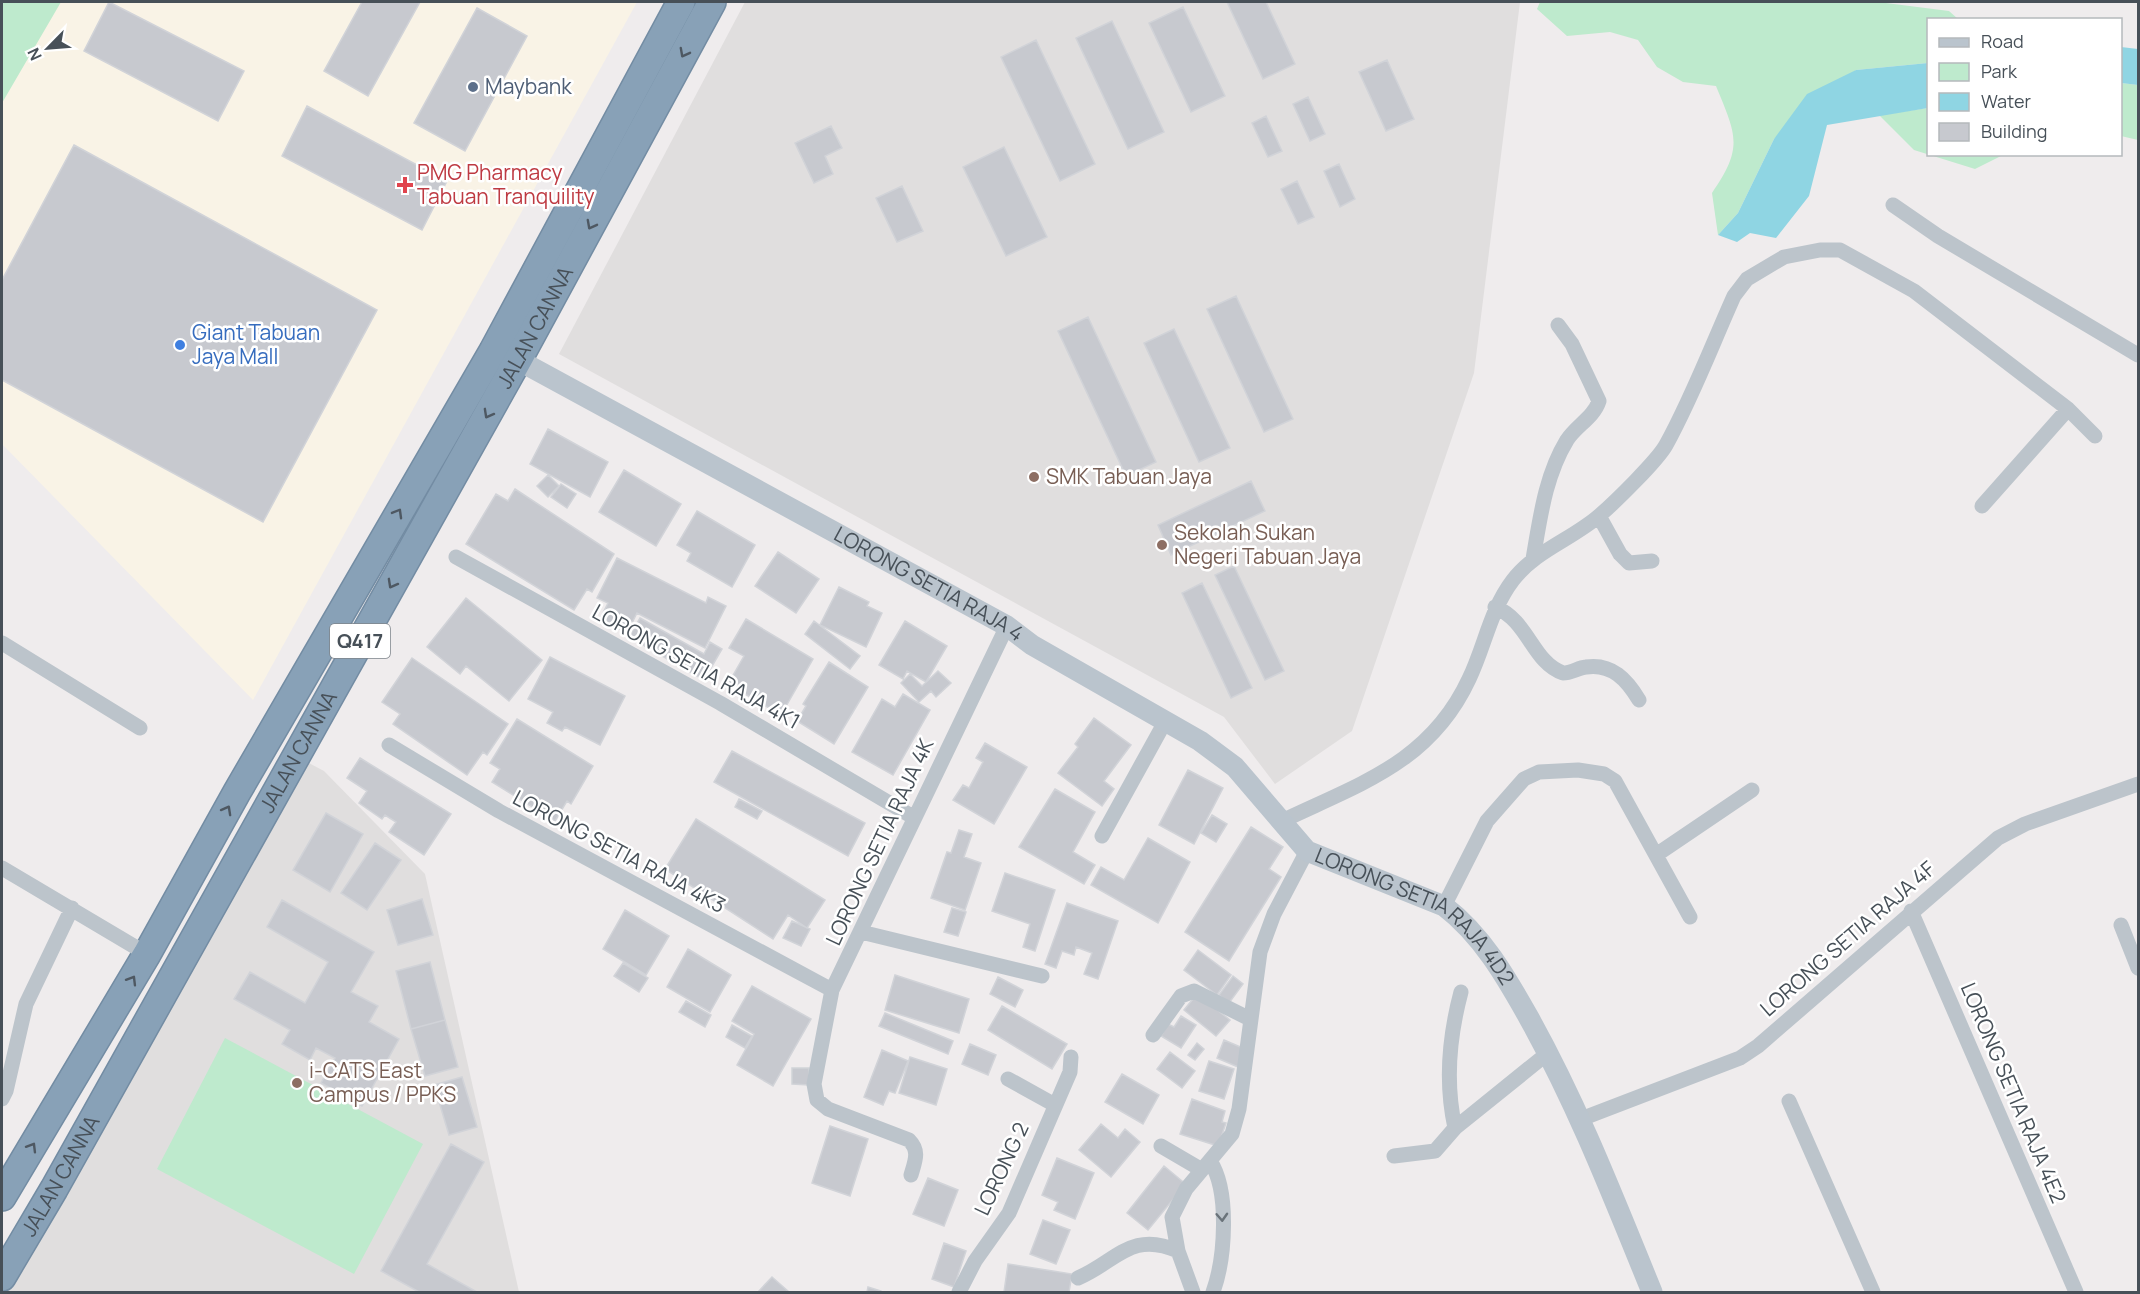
<svg xmlns="http://www.w3.org/2000/svg" width="2140" height="1294" font-family="Manrope,sans-serif">
  <style>
    .commercial { fill: #f9f3e6 }
    .education { fill: #e0dede }
    .green { fill: #beeacd }
    .water { fill: #8fd5e3 }
    .building { fill: #c7c9cf; stroke: #d1d3d8; stroke-width: 1.5 }
    .lines { fill: none; stroke-linecap: round; stroke-linejoin: round }
    .highway-casing { stroke: #738ca3; stroke-width: 30 }
    .street { stroke: #bcc4cb; stroke-width: 15 }
    .secondary { stroke: #bac4cd; stroke-width: 21 }
    .highway { stroke: #88a1b7; stroke-width: 27 }
    .oneway { stroke: #4e5862 }
    .oneway2 { stroke: #6a737a }
    .service-dot { fill: #5c6f8a; stroke: #fff; stroke-width: 2 }
    .health-dot { fill: #e0444e; stroke: #fff; stroke-width: 2 }
    .shop-dot { fill: #3f7fe0; stroke: #fff; stroke-width: 2 }
    .education-dot { fill: #8d6e63; stroke: #fff; stroke-width: 2 }
    .labels { text-anchor: middle; stroke-width: 5; stroke-linejoin: round; paint-order: stroke }
    .shield { fill: #fff; stroke: #7e848a; stroke-width: 1.5 }
    .shield-label { font-size: 20px; font-weight: bold; fill: #475058 }
    .service-label { font-size: 21px; fill: #4e5e75; stroke: #fff; text-anchor: start }
    .health-label { font-size: 21px; fill: #be3a42; stroke: #fff; text-anchor: start }
    .street-label { font-size: 21px; fill: #475058; stroke: #fff }
    .shop-label { font-size: 21px; fill: #366cbe; stroke: #fff; text-anchor: start }
    .education-label { font-size: 21px; fill: #785e54; stroke: #fff; text-anchor: start }
  </style>
  <rect width="100%" height="100%" fill="#efeced"/>
  <path class="commercial" d="M38 2H637L253 700 2 444V88Z"/>
  <path class="education" d="M745 2H1520L1474 373 1352 731 1275 784 1224 717 559 354Z
    M305 761 324 771 425 874 519 1292H3Z"/>
  <path class="green" d="M2 2H61L2 103Z
    M1540 2H1878L1949 11 1958 19 1928 20V63L1856 70 1774 139 1738 213 1718 235 1712 193C1744 147 1736 135 1716 86L1683 82 1657 67 1638 40 1610 32 1567 36 1537 9Z
    M2121 83 2138 85V140L2121 136Z
    M1928 108V154L2003 155 1975 169 1914 150 1879 115Z
    M225 1038 423 1144 354 1274 157 1169Z"/>
  <path class="water" d="M2121 47 2138 49V85L2121 83Z
    M1928 63V108L1827 125 1809 196 1776 238 1750 233 1737 242 1718 235 1738 213 1774 139 1807 94 1856 70Z"/>
  <path class="building" d="M109 2 244 71 218 121 84 51Z
    M362 2H420L368 96 324 71Z
    M1227 2H1266L1295 64 1263 79Z
    M1183 7 1225 96 1191 112 1149 23Z
    M477 8 527 36 465 151 414 123Z
    M1112 21 1164 132 1128 149 1076 38Z
    M1036 40 1095 164 1060 181 1001 57Z
    M1387 60 1414 119 1386 131 1359 72Z
    M1308 97 1325 134 1310 141 1293 104Z
    M307 106 447 181 422 230 282 156Z
    M1266 116 1282 151 1268 157 1252 123Z
    M831 126 842 148 825 156 833 174 814 183 795 143Z
    M74 145 377 310 263 522 2 380V280Z
    M74 145 377 310 263 522 2 380V280Z
    M74 145 377 310 263 522 2 380V280Z
    M1004 147 1047 237 1006 256 963 167Z
    M1339 164 1355 199 1340 207 1324 171Z
    M1297 181 1314 217 1298 224 1281 189Z
    M902 186 923 231 897 242 876 198Z
    M1236 296 1293 419 1264 432 1207 309Z
    M1088 317 1156 462 1126 476 1058 331Z
    M1174 329 1230 448 1199 462 1144 343Z
    M548 429 608 462 590 497 530 464Z
    M624 470 681 504 656 546 599 512Z
    M548 475 559 486 548 497 537 486Z
    M1251 481 1265 511 1171 555 1158 525Z
    M561 484 576 494 567 508 551 497Z
    M515 489 614 554 592 592 587 589 574 610 466 544 496 494 508 501Z
    M697 511 755 545 732 587 687 561 691 553 677 545Z
    M778 552 819 579 796 613 755 586Z
    M617 558 706 603 708 597 726 606 705 648 637 613 627 633 600 619 608 603 597 598Z
    M1234 566 1284 671 1265 680 1215 575Z
    M1202 583 1252 688 1231 698 1182 593Z
    M839 587 869 602 867 606 882 613 866 647 820 625Z
    M466 598 542 660 509 701 466 666 460 674 427 647Z
    M640 618 704 654 710 642 722 649 704 680 629 637Z
    M746 619 813 659 781 715 728 684 744 656 729 648Z
    M814 621 860 656 850 669 805 634Z
    M905 621 947 646 926 682 907 671 903 679 879 665Z
    M550 657 625 696 600 745 565 727 562 731 547 723 553 712 528 699Z
    M412 658 508 724 487 755 483 752 467 775 393 724 400 714 382 702Z
    M829 662 868 687 834 744 797 721 806 706 803 704Z
    M938 671 951 683 936 697 931 691 919 702 901 683 910 674 922 686Z
    M903 694 930 710 893 775 852 752 882 699 895 707Z
    M1094 718 1131 745 1104 781 1114 789 1102 806 1058 773 1078 747 1075 744Z
    M517 719 593 766 571 804 567 801 555 821 492 782 500 769 490 763Z
    M985 743 1027 767 994 824 953 800 963 785 969 788 983 762 976 758Z
    M732 751 865 823 848 856 714 782Z
    M360 758 451 814 424 855 389 832 396 822 385 815 382 819 359 803 367 791 347 778Z
    M1188 770 1223 788 1194 844 1159 825Z
    M1055 789 1095 812 1073 852 1095 865 1084 884 1019 847Z
    M739 799 762 811 757 819 735 807Z
    M326 813 363 834 330 892 293 870Z
    M1212 815 1227 824 1216 842 1201 833Z
    M696 819 825 900 807 928 788 915 773 939 665 869Z
    M1251 827 1283 847 1269 869 1281 877 1229 961 1185 932Z
    M959 830 972 834 964 857 981 863 965 910 931 898 947 852 951 853Z
    M1148 838 1190 862 1158 923 1091 885 1101 867 1124 880Z
    M375 843 401 860 367 910 341 893Z
    M1005 873 1055 890 1035 951 1023 947 1030 924 992 911Z
    M422 899 433 935 398 945 387 910Z
    M282 900 374 952 351 992 378 1006 369 1022 399 1039 362 1106 321 1083 335 1058 316 1048 310 1060 282 1044 290 1030 234 999 250 972 305 1003 328 962 267 927Z
    M1067 903 1118 921 1098 979 1084 974 1092 953 1076 947 1074 955 1062 951 1056 968 1045 964Z
    M952 908 966 912 958 936 944 932Z
    M625 910 669 936 646 975 603 949Z
    M792 921 810 929 801 946 783 938Z
    M688 949 731 975 710 1012 667 987Z
    M1198 950 1231 975 1217 995 1184 970Z
    M430 962 445 1020 411 1029 396 971Z
    M623 963 648 978 639 992 614 976Z
    M895 975 969 999 959 1033 885 1010Z
    M1233 976 1243 984 1229 1003 1219 995Z
    M998 977 1023 990 1015 1007 990 994Z
    M752 986 811 1019 773 1086 737 1065 754 1034 732 1021Z
    M1197 994 1230 1020 1216 1036 1184 1010Z
    M686 1001 711 1015 705 1027 679 1012Z
    M1002 1006 1067 1044 1052 1069 988 1030Z
    M885 1013 953 1041 948 1054 879 1026Z
    M1181 1016 1196 1025 1181 1048 1161 1036 1168 1024 1174 1027Z
    M445 1020 458 1067 425 1076 411 1029Z
    M732 1025 752 1036 745 1048 726 1037Z
    M1224 1040 1245 1049 1238 1067 1217 1058Z
    M1197 1043 1204 1049 1195 1060 1188 1055Z
    M970 1044 996 1055 988 1075 962 1064Z
    M882 1050 908 1061 895 1093 889 1091 883 1105 864 1097Z
    M1170 1052 1195 1071 1182 1088 1157 1069Z
    M910 1057 947 1069 936 1105 899 1093Z
    M1209 1061 1234 1069 1224 1099 1199 1091Z
    M792 1068H809V1085L792 1084Z
    M1122 1074 1159 1095 1143 1124 1105 1102Z
    M462 1077 477 1127 449 1135 434 1085Z
    M1192 1099 1225 1111 1222 1122 1226 1123 1218 1146 1180 1134Z
    M1101 1124 1118 1138 1125 1129 1140 1142 1111 1177 1079 1150Z
    M830 1126 868 1139 850 1196 812 1183Z
    M451 1144 484 1162 427 1264 477 1292H419L381 1271Z
    M1057 1158 1094 1173 1075 1219 1054 1210 1058 1202 1042 1195Z
    M1164 1166 1188 1186 1175 1197 1148 1230 1127 1213Z
    M928 1178 958 1190 944 1226 913 1214Z
    M1043 1220 1070 1230 1056 1264 1030 1254Z
    M944 1243 966 1251 954 1287 932 1279Z
    M1008 1264 1072 1274 1069 1292H1004Z
    M772 1277 789 1292H758Z
    M868 1287 881 1291V1292H867Z"/>
  <g class="lines">
    <g class="highway-casing">
      <g id="highway">
        <path d="M2 1197 147 954 237 792 493 351 681 2"/>
        <path id="s2" d="M2 1277 54 1189 518 360 712 2"/>
      </g>
    </g>
    <path class="street" d="M1893 205 1938 236 2138 355
      M1982 506 2068 409
      M1599 516 1620 554 1629 563 1652 561
      M456 557 720 703 913 817
      M1533 559C1540 519 1545 476 1567 440 1576 426 1594 417 1599 401L1572 344 1558 325
      M1495 607C1529 621 1532 662 1563 673 1571 673 1578 668 1586 667 1612 663 1627 680 1639 700
      M2 643 140 728
      M389 745 499 811 832 990
      M1282 821C1359 784 1430 763 1469 679 1485 646 1490 610 1513 580 1536 550 1573 539 1600 515 1615 502 1657 461 1666 445 1692 398 1712 345 1734 296L1747 279 1784 257 1820 250H1840L1914 291 2068 409 2095 436
      M1102 836 1166 720
      M1656 855 1752 790
      M2 868 147 954
      M1444 906 1487 821 1524 779 1539 772 1578 770 1604 774 1615 781 1690 917
      M1911 911 2076 1292
      M2121 925 2138 968
      M861 932 1042 976
      M1153 1035 1181 996 1194 991 1250 1019
      M1008 1079 1055 1105
      M2 1099 6 1091 26 1004 72 908
      M1789 1101 1873 1292
      M1581 1119 1740 1058 1758 1046 1998 838 2025 824 2138 784
      M1455 1128C1445 1083 1449 1037 1461 992
      M1161 1146 1202 1170
      M1394 1156 1435 1151 1455 1128 1548 1053
      M1210 1161C1230 1191 1225 1259 1213 1292
      M911 1175C915 1161 920 1151 909 1140L828 1109 817 1100 814 1084 832 990 1007 626
      M1078 1278C1116 1262 1131 1230 1178 1251
      M959 1292 975 1261 1009 1213 1070 1072 1071 1057
      M1193 1292 1178 1251 1172 1217 1186 1189 1232 1134 1239 1109 1260 952 1274 914 1307 851"/>
    <path class="secondary" id="s1" d="M518 360 1007 626 1032 645 1200 741 1235 767 1307 851 1444 906C1482 935 1506 977 1529 1018 1578 1106 1614 1199 1652 1292"/>
    <use href="#highway" class="highway"/>
  </g>
  <defs><path id="oneway-chevron" d="M-2-3.5L2.5 0L-2 3.5" fill="none" stroke-width="1.6" stroke-linecap="round" stroke-linejoin="round" transform="scale(1.5)"/></defs>
  <g class="oneway">
    <use href="#oneway-chevron" transform="translate(684 53) rotate(118)"/>
    <use href="#oneway-chevron" transform="translate(591 225) rotate(118)"/>
    <use href="#oneway-chevron" transform="translate(488 414) rotate(119)"/>
    <use href="#oneway-chevron" transform="translate(398 513) rotate(-60)"/>
    <use href="#oneway-chevron" transform="translate(392 584) rotate(119)"/>
    <use href="#oneway-chevron" transform="translate(227 810) rotate(-61)"/>
    <use href="#oneway-chevron" transform="translate(132 980) rotate(-59)"/>
    <use href="#oneway-chevron" transform="translate(32 1147) rotate(-59)"/>
  </g>
  <use class="oneway2" href="#oneway-chevron" transform="translate(1222 1217) rotate(87)"/>
  <circle class="service-dot" cx="473" cy="87" r="6"/>
  <path class="health-dot" d="M402 176h6v6h6v6h-6v6h-6v-6h-6v-6h6z"/>
  <circle class="shop-dot" cx="180" cy="345" r="6"/>
  <g class="education-dot">
    <circle cx="1034" cy="477" r="6"/>
    <circle cx="1162" cy="545" r="6"/>
    <circle cx="297" cy="1083" r="6"/>
  </g>
  <g class="labels">
    <rect class="shield" x="330" y="624" width="60" height="34" rx="4.5"/>
    <g class="shield-label">
      <text x="360" y="648">Q417</text>
    </g>
    <g class="service-label">
      <text x="485" y="94">Maybank</text>
    </g>
    <g class="health-label">
      <text x="417" y="180">PMG Pharmacy<tspan x="417" dy="24">Tabuan Tranquility</tspan></text>
    </g>
    <g class="street-label">
      <text dy="7" stroke="none"><textPath href="#s2" startOffset="1089">JALAN CANNA</textPath></text>
      <text dy="7" stroke="none"><textPath href="#s1" startOffset="468">LORONG SETIA RAJA 4</textPath></text>
      <text transform="translate(696 667) rotate(29)" y="7">LORONG SETIA RAJA 4K1</text>
      <text dy="7" stroke="none"><textPath href="#s2" startOffset="603">JALAN CANNA</textPath></text>
      <text transform="translate(880 842) rotate(-65)" y="7">LORONG SETIA RAJA 4K</text>
      <text transform="translate(619 852) rotate(28)" y="7">LORONG SETIA RAJA 4K3</text>
      <text dy="7" stroke="none"><textPath href="#s1" startOffset="1065">LORONG SETIA RAJA 4D2</textPath></text>
      <text transform="translate(1848 939) rotate(-41)" y="7">LORONG SETIA RAJA 4F</text>
      <text transform="translate(2013 1093) rotate(67)" y="7">LORONG SETIA RAJA 4E2</text>
      <text transform="translate(1002 1169) rotate(-65)" y="7">LORONG 2</text>
      <text dy="7" stroke="none"><textPath href="#s2" startOffset="117">JALAN CANNA</textPath></text>
    </g>
    <g class="shop-label">
      <text x="192" y="340">Giant Tabuan<tspan x="192" dy="24">Jaya Mall</tspan></text>
    </g>
    <g class="education-label">
      <text x="1046" y="484">SMK Tabuan Jaya</text>
      <text x="1174" y="540">Sekolah Sukan<tspan x="1174" dy="24">Negeri Tabuan Jaya</tspan></text>
      <text x="309" y="1078">i-CATS East<tspan x="309" dy="24">Campus / PPKS</tspan></text>
    </g>
  </g>
  <rect width="2140" height="1294" fill="none" stroke="#475058" stroke-width="6"/>
  <rect x="1927" y="18" width="195" height="138" fill="#ffffff" stroke="#b5b9bc" stroke-width="1.5"/>
  <rect x="1939" y="38" width="30" height="9" fill="#bac4cd" stroke="#b5b9bc" stroke-width="1.5"/>
  <text x="1981" y="48" font-size="18" fill="#475058">Road</text>
  <rect x="1939" y="63" width="30" height="18" fill="#beeacd" stroke="#b5b9bc" stroke-width="1.5"/>
  <text x="1981" y="78" font-size="18" fill="#475058">Park</text>
  <rect x="1939" y="93" width="30" height="18" fill="#8fd5e3" stroke="#b5b9bc" stroke-width="1.5"/>
  <text x="1981" y="108" font-size="18" fill="#475058">Water</text>
  <rect x="1939" y="123" width="30" height="18" fill="#c7c9cf" stroke="#b5b9bc" stroke-width="1.5"/>
  <text x="1981" y="138" font-size="18" fill="#475058">Building</text>
  <g transform="translate(48 48) rotate(245)" stroke="#ffffff" stroke-width="4.5" paint-order="stroke">
  <path d="M0-4.5L10 22L0 15L-10 22Z" fill="#475058"/>
  <text y="-9" font-size="16" font-weight="bold" text-anchor="middle" fill="#475058">N</text>
  </g>
</svg>
